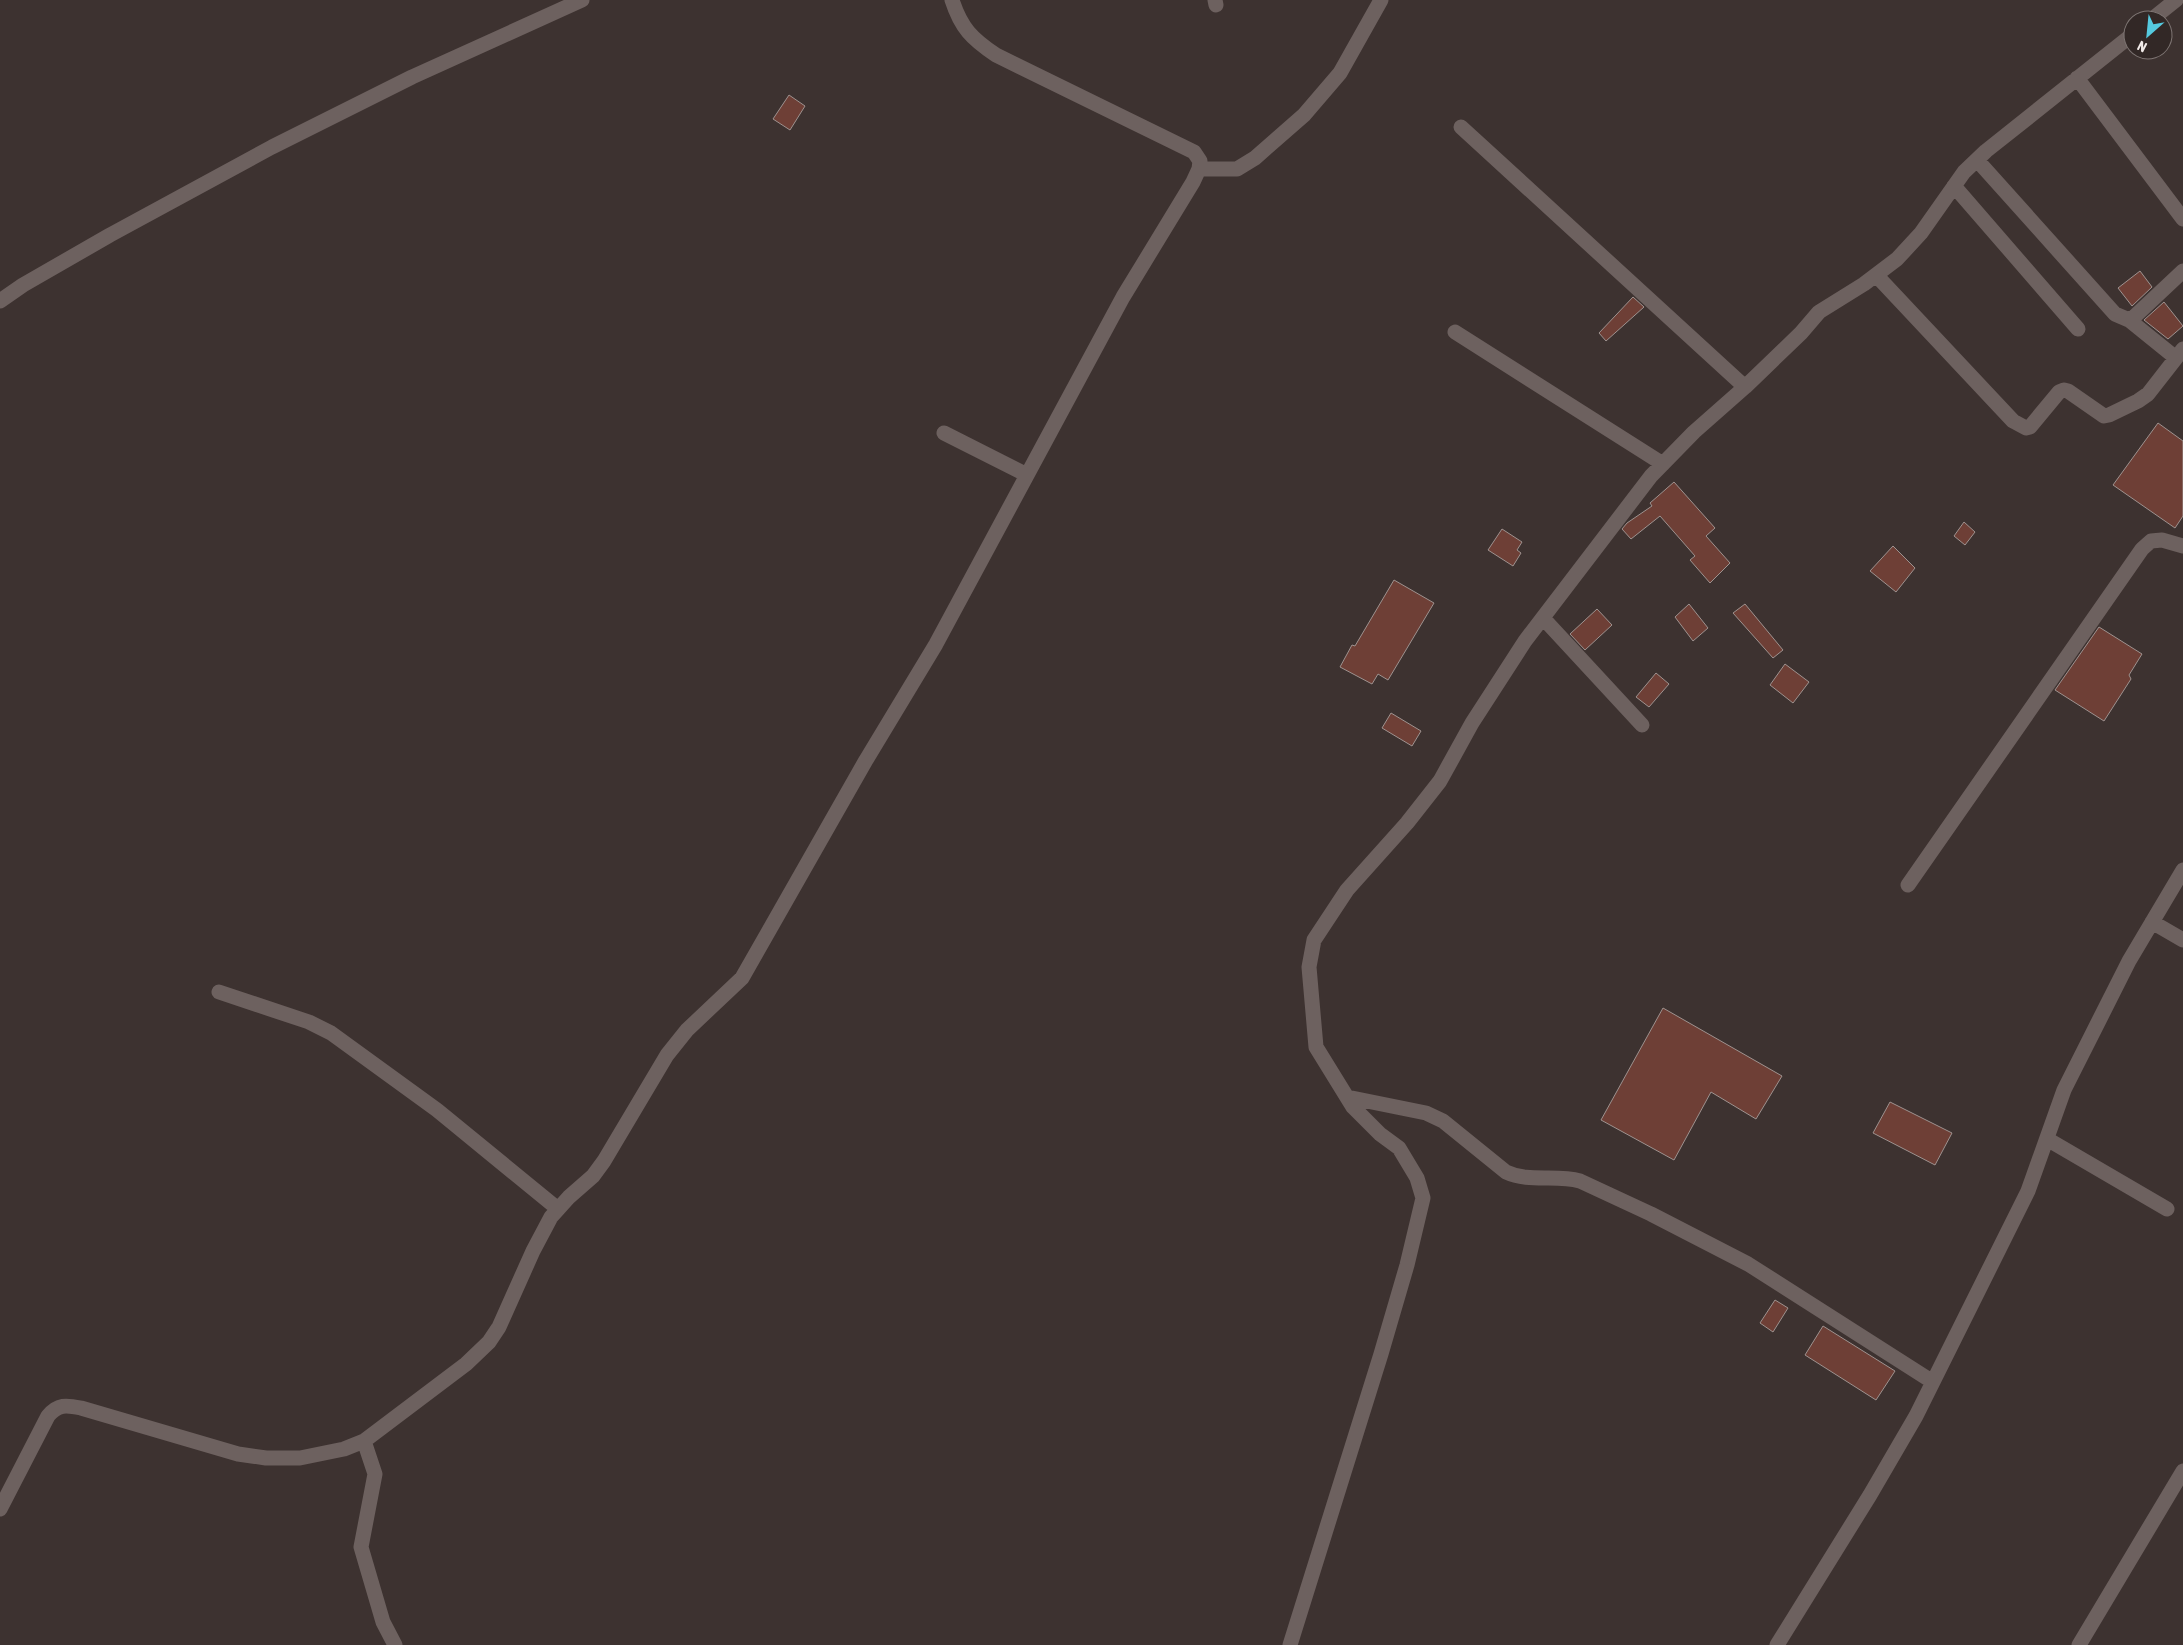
<svg xmlns="http://www.w3.org/2000/svg" width="2183" height="1645" font-family="'Asap Condensed',sans-serif">
  <style>
    .building { fill: #6e3f36; stroke: #9e928f }
    .lines { fill: none; stroke-linecap: round; stroke-linejoin: round }
    .minor { stroke: #6d615f; stroke-width: 15 }
  </style>
  <rect width="100%" height="100%" fill="#3d3230"/>
  <path class="building" d="M789 95 805 106 790 130 773 119Z
    M2140 271 2152 287 2132 306 2118 288Z
    M1633 297 1644 307 1606 341 1599 333Z
    M2164 302 2183 326 2168 339 2144 320Z
    M2158 423 2183 441V516L2175 528 2113 485Z
    M1674 482 1715 528 1706 536 1730 563 1710 583 1690 560 1695 556 1660 516 1631 539 1622 529 1627 523 1652 506 1650 503Z
    M1964 522 1975 532 1965 545 1954 536Z
    M1502 529 1522 542 1517 550 1521 553 1513 566 1488 550Z
    M1893 546 1915 568 1896 592 1870 571Z
    M1394 580 1434 603 1388 680 1378 674 1372 684 1340 667 1352 645 1355 646Z
    M1689 604 1708 628 1693 641 1675 617Z
    M1745 604 1783 650 1773 658 1733 613Z
    M1597 609 1612 625 1585 650 1570 634Z
    M2099 627 2142 654 2129 675 2131 679 2104 721 2055 690Z
    M1785 664 1809 682 1793 703 1770 685Z
    M1656 673 1669 684 1649 707 1636 697Z
    M1391 713 1421 731 1412 746 1382 728Z
    M1663 1008 1782 1076 1756 1119 1711 1092 1674 1160 1601 1120Z
    M1890 1102 1952 1133 1935 1165 1873 1133Z
    M1775 1300 1788 1308 1773 1332 1760 1323Z
    M1823 1326 1895 1371 1876 1400 1805 1355Z"/>
  <g class="lines">
    <path class="minor" d="M1215 0 1216 5
      M2151 20 2176 0
      M2077 78 2183 219
      M1461 127 1745 387
      M1977 160 2115 314 2129 320 2134 317 2183 271
      M1199 169H1237L1255 158 1304 115 1340 73 1381 0
      M1954 186 2078 329
      M1876 275 2013 421 2026 428 2030 427 2059 392 2064 390 2068 391 2104 416 2109 415 2138 401 2148 394 2183 349
      M0 301 23 285 110 235 272 147 412 77 582 0
      M2129 320 2176 358
      M1455 332 1663 464
      M944 433 1027 475
      M1543 618 1642 725
      M1908 885 2142 549 2151 541 2162 540 2183 546
      M2152 922 2183 940
      M219 992 309 1022 331 1033 437 1110 558 1209
      M1347 1097 1426 1113 1443 1121 1506 1172C1529 1183 1556 1174 1580 1181L1651 1214 1748 1264 1933 1382
      M2047 1139 2167 1209
      M364 1441 375 1474 361 1547 383 1622 395 1645
      M0 1509 48 1416C58 1404 66 1405 81 1408L238 1454 266 1458H300L344 1449 364 1441 466 1364 489 1342 499 1327 533 1251 551 1217 569 1197 593 1176 604 1161 667 1055 687 1030 742 978 866 760 936 644 1123 297 1193 182 1199 169 1200 161 1194 152 996 55C972 39 961 28 952 0
      M1290 1645 1381 1354 1407 1265 1423 1198 1417 1178 1399 1148 1380 1134 1353 1107 1316 1047 1309 967 1314 940 1347 890 1407 823 1440 781 1472 723 1525 641 1651 476 1694 432 1745 387 1801 333 1819 312 1864 284 1897 259 1921 233 1964 172 1986 151 2133 34
      M1777 1645 1870 1495 1916 1416 2028 1191 2064 1090 2129 961 2183 870
      M2079 1645 2183 1471"/>
  </g>
  <g transform="translate(2148 35) rotate(207)"><circle r="24" fill="#322826" stroke="#7f7674"/>
  <path d="M0-4L9 19L0 12L-9 19Z" fill="#55cadf"/>
  <text y="-8" font-size="14" font-weight="bold" text-anchor="middle" fill="#f2ebe9">N</text>
  </g>
</svg>
